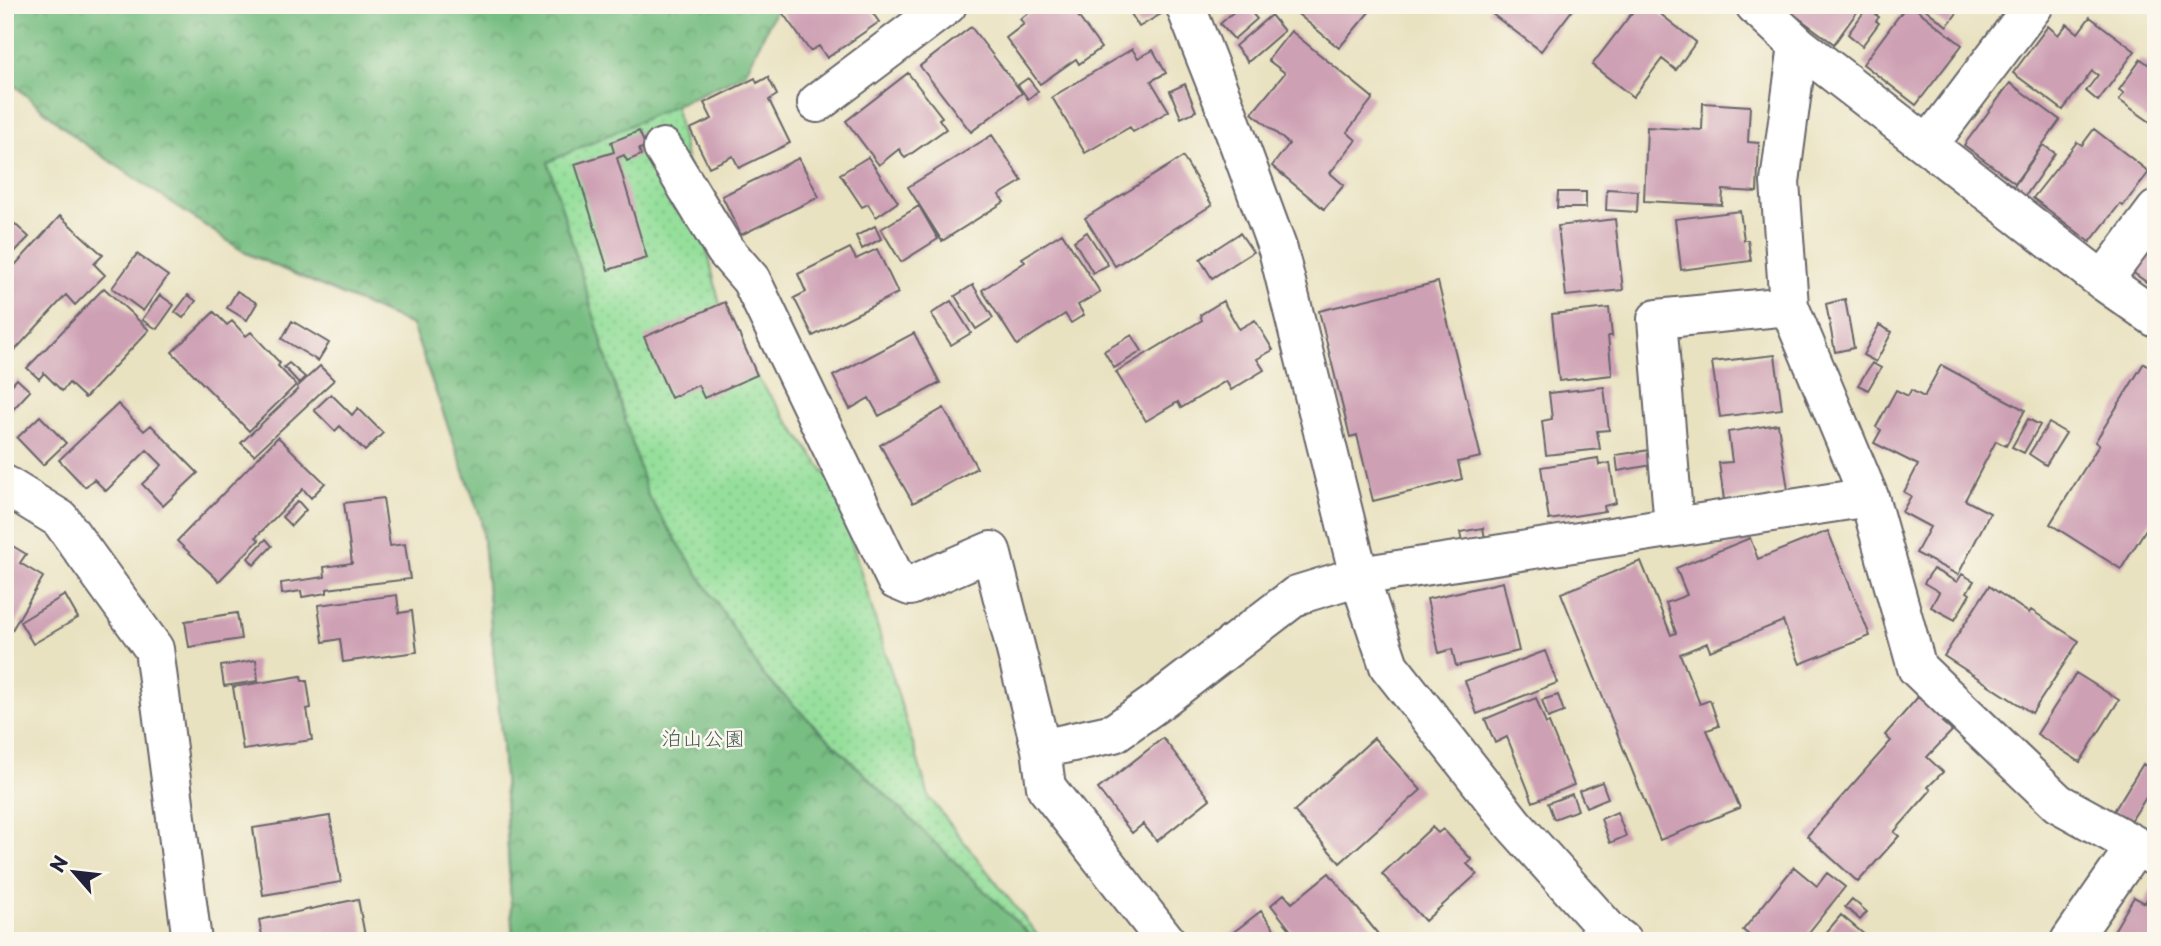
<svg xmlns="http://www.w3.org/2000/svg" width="2161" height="946" font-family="'Playpen Sans','Klee One',sans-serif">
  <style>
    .grass { fill: url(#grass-dots); stroke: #5c806b; stroke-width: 2 }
    .forest { fill: url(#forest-crowns); stroke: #4d705f; stroke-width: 2 }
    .building { fill: #cea0b4 }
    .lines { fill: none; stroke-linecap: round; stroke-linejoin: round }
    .minor-casing { stroke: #68656a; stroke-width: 42 }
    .minor { stroke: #fff; stroke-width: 38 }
    .labels { text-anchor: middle; stroke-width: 5; stroke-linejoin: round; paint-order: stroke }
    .park-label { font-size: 21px; fill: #445b58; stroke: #fbf7ec }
  </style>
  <defs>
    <pattern id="grass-dots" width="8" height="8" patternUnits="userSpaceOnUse" patternTransform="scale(1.75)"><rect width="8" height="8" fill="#95df9b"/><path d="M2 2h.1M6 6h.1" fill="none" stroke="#80bf86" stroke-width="1.8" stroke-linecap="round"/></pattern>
    <pattern id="forest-crowns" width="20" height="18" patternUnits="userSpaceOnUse" patternTransform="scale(1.75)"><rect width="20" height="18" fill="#78be83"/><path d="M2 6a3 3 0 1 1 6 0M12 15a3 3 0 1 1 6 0" fill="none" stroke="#629a6c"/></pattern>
  </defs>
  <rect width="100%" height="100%" fill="#fbf7ec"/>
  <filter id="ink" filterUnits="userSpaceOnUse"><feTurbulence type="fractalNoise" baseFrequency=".0143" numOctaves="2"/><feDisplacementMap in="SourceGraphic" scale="14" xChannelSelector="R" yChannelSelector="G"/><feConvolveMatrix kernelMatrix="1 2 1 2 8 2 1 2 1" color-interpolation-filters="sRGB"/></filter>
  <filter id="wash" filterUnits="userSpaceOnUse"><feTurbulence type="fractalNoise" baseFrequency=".00686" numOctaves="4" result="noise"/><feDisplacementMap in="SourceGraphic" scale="28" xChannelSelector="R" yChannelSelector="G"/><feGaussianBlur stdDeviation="1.57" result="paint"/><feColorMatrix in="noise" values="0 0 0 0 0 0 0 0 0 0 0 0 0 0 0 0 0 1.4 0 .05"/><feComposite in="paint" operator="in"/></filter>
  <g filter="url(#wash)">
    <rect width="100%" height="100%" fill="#e9e2c1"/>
    <path class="grass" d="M5 5 667 67 691 182 727 335 835 487 929 797 1042 941H513L502 743 481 519 412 325 246 253 79 140 14 85 5 33Z"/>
    <path class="forest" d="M5 5H778L745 74 548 162 648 496 764 676 1036 941H513L502 743 481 519 412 325 246 253 79 140 14 85 5 33Z"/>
    <g id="blocks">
      <path class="building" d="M783 5H867L879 22 827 58 819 46 810 51 779 8Z
        M1040 5H1070L1101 48 1079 64 1076 59 1040 84 1006 38 1024 24 1020 19Z
        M1141 5H1163L1166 11 1139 27 1130 12Z
        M1241 5H1245L1257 19 1234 39 1220 24Z
        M1287 5H1375L1339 48Z
        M1491 5H1576L1541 51 1487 10Z
        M1638 5H1649L1696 42 1676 70 1662 59 1633 97 1592 65Z
        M1791 5H1862L1834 44 1788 10Z
        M1869 5H1872L1880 11 1876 15 1879 17 1876 21 1879 23 1862 46 1848 34Z
        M1907 5H1911L1962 45 1916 105 1863 64Z
        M1920 5H1963L1947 26Z
        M1271 15 1284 31 1248 62 1235 46Z
        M2090 17 2135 51 2098 101 2086 91 2098 75 2092 71 2063 110 2013 73 2048 26 2058 35 2067 24 2078 33Z
        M971 27 1022 93 971 132 920 66Z
        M1291 31 1373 98 1347 132 1356 140 1330 173 1344 185 1324 209 1272 166 1289 144 1252 113 1285 73 1268 60Z
        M1132 49 1138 58 1153 50 1166 73 1151 81 1169 111 1133 132 1130 127 1085 153 1052 97Z
        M2141 59 2156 70V126L2119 100 2124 93 2119 90Z
        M908 73 942 117 939 119 946 129 905 158 899 149 879 165 846 121Z
        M768 77 777 95 769 100 790 143 739 168 733 156 709 167 690 129 712 119 704 103 755 78 757 83Z
        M1028 78 1038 91 1028 99 1018 85Z
        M2010 83 2060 120 2015 183 1964 145Z
        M1185 84 1196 111 1181 118 1170 91Z
        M1703 103 1750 106 1748 142 1759 143 1757 192 1723 190 1722 205 1644 201 1647 127 1702 130Z
        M2094 129 2149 172 2123 206 2120 204 2090 242 2033 198 2077 142 2082 145Z
        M639 131 646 147 639 149 641 155 627 161 624 155 617 158 647 258 608 270 575 164 614 152 611 142Z
        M992 135 1022 181 999 195 1004 202 942 241 908 187Z
        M2043 145 2055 153 2024 198 2012 189Z
        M868 157 898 202 876 217 868 204 862 207 840 174Z
        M1183 157 1212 205 1115 266 1085 218Z
        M799 158 819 197 741 235 722 196Z
        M1607 189 1638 191 1637 212 1606 210Z
        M1558 192H1586V208H1557Z
        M919 206 938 239 901 262 881 229Z
        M1740 211 1744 240H1748L1751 261 1681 270 1675 219Z
        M5 215 29 237 5 262Z
        M60 216 103 255 94 264 105 275 75 305 66 295 5 361V276Z
        M1615 219 1623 290 1566 296 1558 226Z
        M875 226 881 239 862 249 856 236Z
        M1087 232 1108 265 1093 273 1074 241Z
        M1062 233 1100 292 1078 305 1084 315 1071 323 1065 314 1017 345 982 290 1025 262 1022 258Z
        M1240 233 1253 252 1212 278 1200 259Z
        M2156 239V289L2131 271Z
        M850 248 856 259 877 249 898 293 813 336 794 298 806 292 798 274Z
        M137 254 168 276 143 311 112 288Z
        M1438 282 1481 457 1458 462 1462 479 1373 501 1357 435 1350 437 1319 311Z
        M973 285 993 318 976 329 955 296Z
        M104 288 149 330 85 398 69 383 62 391 44 373 39 379 27 368Z
        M237 291 257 303 247 320 227 308Z
        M160 295 174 305 157 329 142 320Z
        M188 295 196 301 183 318 175 312Z
        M1845 299 1854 348 1835 352 1826 304Z
        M951 301 971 333 951 345 931 314Z
        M1223 301 1239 329 1255 320 1273 350 1257 359 1264 370 1231 390 1226 381 1181 408 1178 402 1146 421 1116 372 1202 320 1200 315Z
        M725 302 757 375 704 398 698 385 671 398 644 337Z
        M1609 308 1612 336H1608L1612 375 1559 381 1552 314Z
        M214 312 227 325 232 321 246 336 251 332 280 363 278 366 296 385 249 431 172 352Z
        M292 321 329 343 318 361 282 339Z
        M1879 325 1892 332 1876 362 1863 355Z
        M914 333 940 383 879 416 869 398 850 409 833 376Z
        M1132 335 1142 351 1114 368 1104 351Z
        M1775 355 1782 409 1720 417 1712 362Z
        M289 363 305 377 299 383 284 367Z
        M1872 363 1881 368 1868 390 1858 385Z
        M2144 363 2156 371V513L2121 569 2050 524 2099 445 2095 442Z
        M1941 365 2025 410 2006 446 1996 441 1965 500 1990 513 1958 575 1916 553 1930 527 1902 512 1911 496 1904 492 1918 465 1874 443 1881 430 1876 427 1896 390 1908 396 1911 390 1924 397Z
        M320 366 334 380 254 455 241 443 298 389 297 387Z
        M17 379 30 391 5 418V392Z
        M1604 387 1609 430 1597 431 1600 449 1546 455 1542 421 1552 419 1549 393Z
        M331 394 352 415 358 408 383 433 365 451 340 426 335 431 314 410Z
        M118 404 144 431 151 425 198 473 163 506 142 484 162 465 147 450 106 491 94 479 85 487 59 460Z
        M944 408 977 468 913 503 880 445Z
        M40 416 66 443 43 465 17 438Z
        M2028 419 2040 425 2024 453 2012 447Z
        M2049 423 2066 433 2046 465 2029 454Z
        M1778 424 1788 490 1724 500 1719 463 1732 462 1728 432Z
        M278 437 325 483 311 498 303 489 256 537 259 540 219 581 177 541Z
        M1650 450 1652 465 1618 471 1616 455Z
        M1598 458 1599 465 1610 463 1616 503 1604 506 1605 511 1549 520 1541 467Z
        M383 498 390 546 405 544 410 579 327 589V593L302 597 301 591 282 594 281 583 325 577 324 567 352 563 344 503Z
        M298 501 306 510 291 526 282 517Z
        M1483 528 1485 538 1462 542 1460 532Z
        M1828 531 1870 636 1800 664 1783 621 1710 651 1707 643 1680 654 1700 704 1710 700 1719 726 1707 730 1740 808 1660 840 1561 593 1641 561 1671 635 1676 633 1666 603 1687 595 1676 568 1750 538 1758 559Z
        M266 539 272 546 254 565 248 558Z
        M6 542 26 554 20 563 43 577 5 642Z
        M1933 569 1957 582 1962 574 1974 581 1967 592 1970 594 1955 620 1931 607 1939 592 1924 583Z
        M1503 582 1519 651 1456 666 1452 649 1439 653 1427 599Z
        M1989 586 2029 613 2031 610 2079 641 2032 713 1944 656Z
        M65 595 78 618 33 644 20 622Z
        M397 595 399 613 412 611 417 652 343 662 340 639 323 642 318 605Z
        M237 613 241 639 189 647 185 621Z
        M1545 651 1557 683 1477 714 1465 681Z
        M256 660 258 681 224 686 221 666Z
        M2076 673 2119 700 2080 762 2037 734Z
        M301 676 302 681H307L311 708 307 709 312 740 243 750 233 687Z
        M1558 695 1564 712 1548 718 1542 700Z
        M1918 697 1945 720 1942 722 1952 731 1927 757 1943 772 1928 787 1931 790 1894 832 1899 836 1858 882 1807 836 1891 741 1885 735Z
        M1536 698 1546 724 1549 723 1574 785 1533 802 1507 737 1495 743 1485 719Z
        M1163 738 1210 799 1157 841 1143 824 1132 833 1098 789Z
        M1374 738 1421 790 1340 863 1294 811Z
        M2143 764 2156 772V782L2131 821 2114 811Z
        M1602 782 1608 798 1586 807 1579 791Z
        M1572 794 1578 810 1554 819 1548 803Z
        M1617 812 1626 836 1610 843 1601 819Z
        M330 816 341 882 263 895 253 828Z
        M1432 827 1438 833 1443 829 1472 860 1467 864 1477 874 1425 921 1382 874Z
        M1794 867 1817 886 1827 873 1845 887 1802 941H1756L1743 930Z
        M1329 873 1382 939 1381 941H1299L1271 905 1284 894 1292 903Z
        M2151 890 2156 893V941H2108L2134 897 2145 903Z
        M358 899 366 941H263L259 920Z
        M1852 899 1867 912 1860 920 1845 907Z
        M1261 911 1283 941H1222Z
        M1841 915 1872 941H1819Z"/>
    </g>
  </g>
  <g filter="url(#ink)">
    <use href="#blocks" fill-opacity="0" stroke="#68656a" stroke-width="2"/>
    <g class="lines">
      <g class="minor-casing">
        <path id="minor" d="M1185 5 1228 114 1278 250 1359 576 1389 666 1514 825 1609 931 1622 941
          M1755 5 1798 45 2103 281 2156 318
          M1798 45 1780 182 1789 306 1869 497 1917 668 2058 803 2156 857
          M817 103 947 5
          M1929 144 2034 5
          M663 148 725 250 751 280 896 580 910 586 991 551 1041 749 1046 787 1166 941
          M2103 281 2156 210
          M5 485 60 519 154 649 192 941
          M1674 527 1657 319 1789 306
          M1041 749 1114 733 1155 704 1297 595 1359 576 1869 497
          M2070 941 2136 846"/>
      </g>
      <use href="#minor" class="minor"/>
    </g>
  </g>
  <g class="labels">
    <g class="park-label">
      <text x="703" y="746">泊山公園</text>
    </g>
  </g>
  <rect width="2161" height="946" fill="none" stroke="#fbf7ec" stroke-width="28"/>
  <g transform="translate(74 872) rotate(298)" stroke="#fbf7ec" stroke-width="5" paint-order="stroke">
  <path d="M0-5L12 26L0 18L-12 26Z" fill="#22223b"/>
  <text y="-10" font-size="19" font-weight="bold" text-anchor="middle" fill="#22223b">N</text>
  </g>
</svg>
